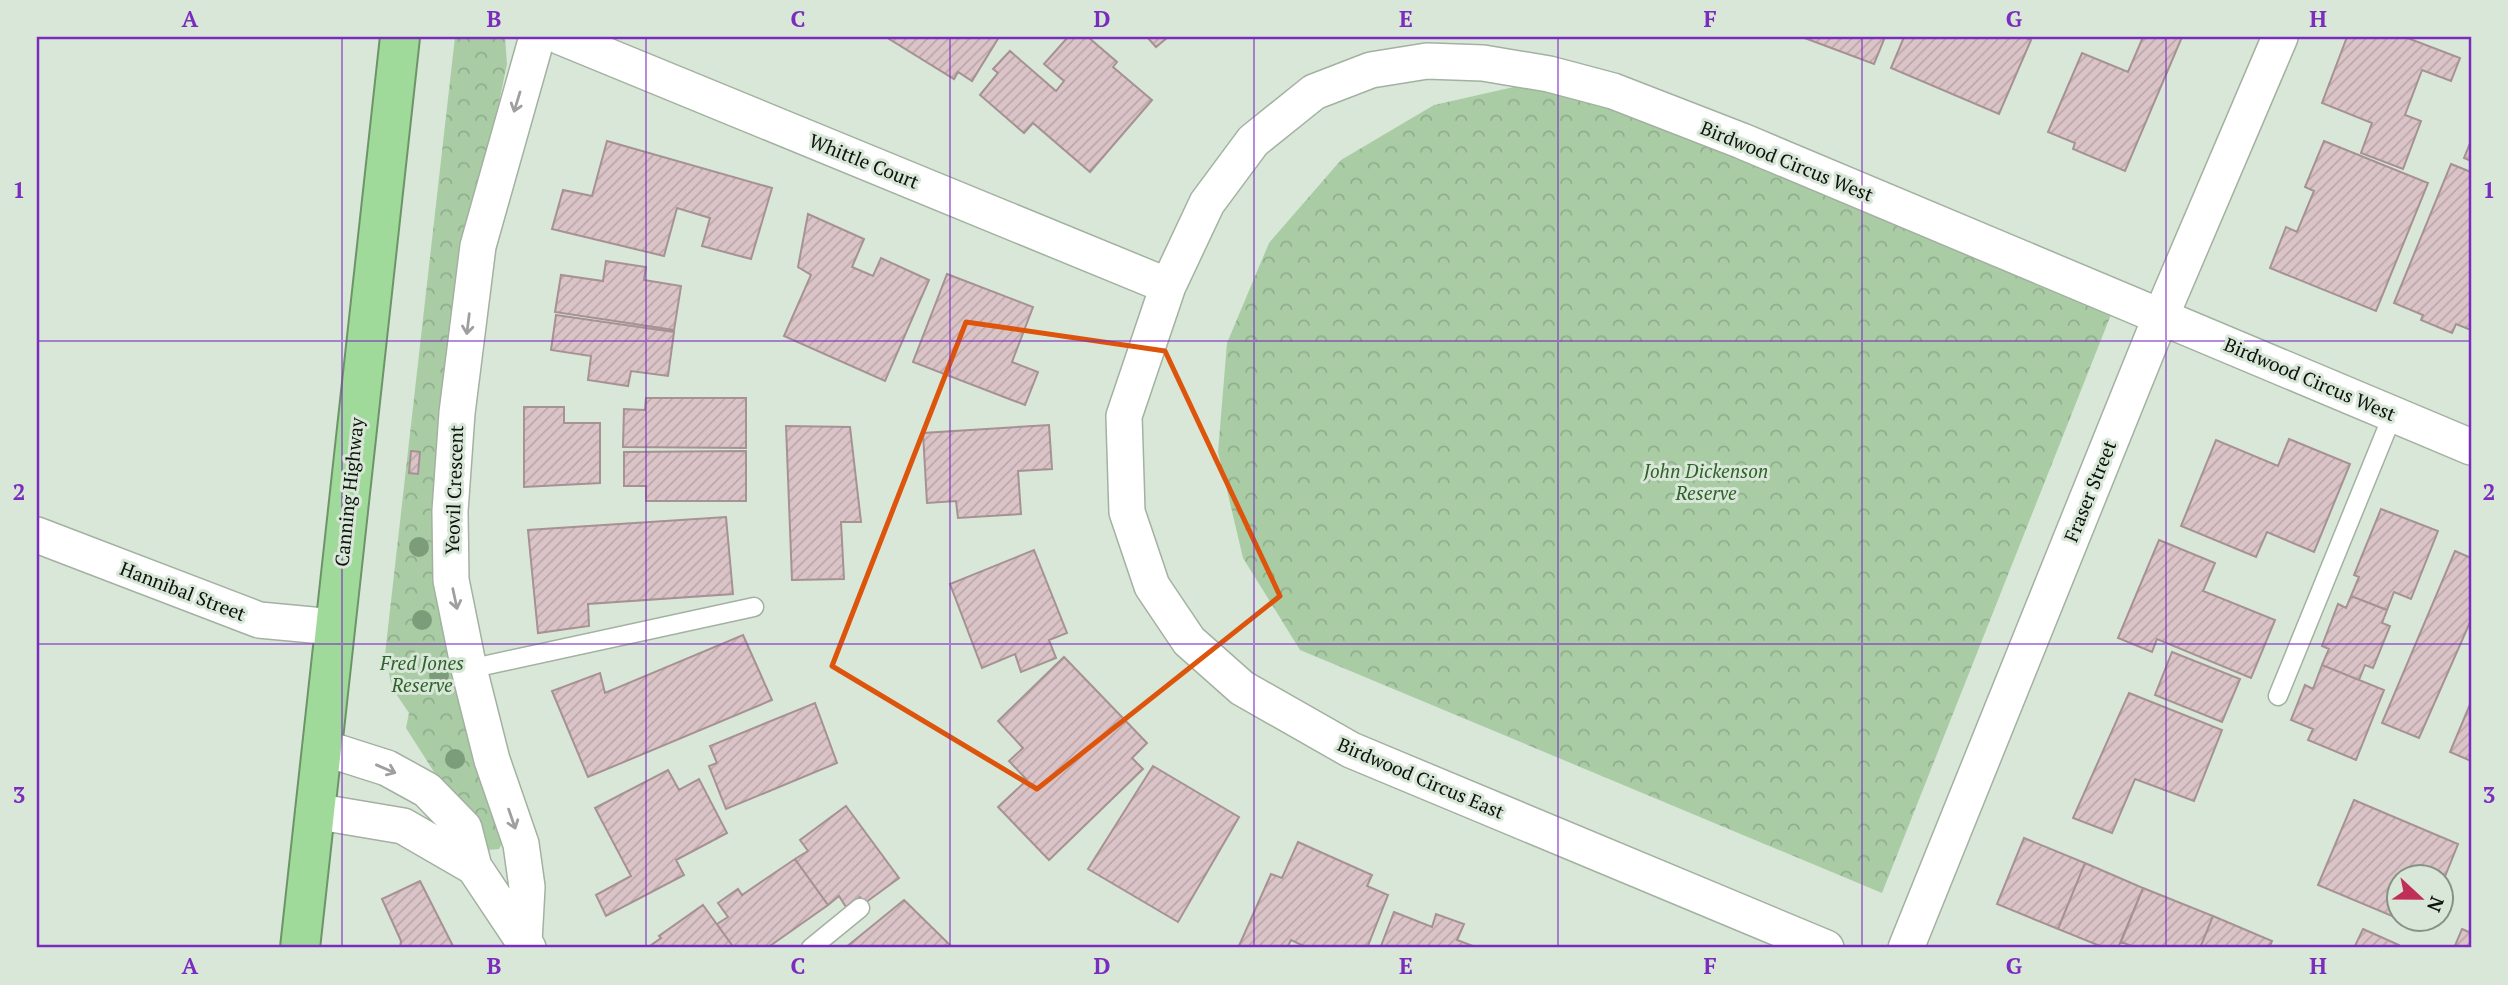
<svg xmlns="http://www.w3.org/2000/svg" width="2508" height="985" font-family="'PT Serif',serif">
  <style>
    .park { fill: url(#park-crowns) }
    .building { fill: url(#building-hatch); stroke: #a69193; stroke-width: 2 }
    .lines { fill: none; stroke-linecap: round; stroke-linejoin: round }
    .lane-casing { stroke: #a3b1a1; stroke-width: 21 }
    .street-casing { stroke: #a3b1a1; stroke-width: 38 }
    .highway-casing { stroke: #6d9469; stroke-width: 42 }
    .lane { stroke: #fff; stroke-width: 18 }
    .street { stroke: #fff; stroke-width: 35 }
    .highway { stroke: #a0da9a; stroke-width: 38 }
    .tree { fill: #7c9d79 }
    .oneway { stroke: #9ea09e }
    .marked { fill: none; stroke: #dd550c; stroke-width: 5; stroke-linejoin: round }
    .grid { fill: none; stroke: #7b2cbf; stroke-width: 2; stroke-opacity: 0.55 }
    .labels { text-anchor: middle; stroke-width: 6; stroke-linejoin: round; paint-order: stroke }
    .street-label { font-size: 19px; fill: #0d120d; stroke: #d8e7d7 }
    .park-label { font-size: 19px; font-style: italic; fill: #30612c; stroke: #d8e7d7 }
    .neatline { fill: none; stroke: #7b2cbf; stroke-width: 2.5 }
    .grid-label { font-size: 23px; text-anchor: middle; font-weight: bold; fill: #7b2cbf }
  </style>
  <defs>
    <pattern id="park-crowns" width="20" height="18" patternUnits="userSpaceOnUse" patternTransform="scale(1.75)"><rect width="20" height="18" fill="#a9cca5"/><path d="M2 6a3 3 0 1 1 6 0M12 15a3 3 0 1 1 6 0" fill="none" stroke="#90ae8d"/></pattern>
    <pattern id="building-hatch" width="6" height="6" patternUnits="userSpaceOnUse" patternTransform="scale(1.75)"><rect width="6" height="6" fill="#dbc4c7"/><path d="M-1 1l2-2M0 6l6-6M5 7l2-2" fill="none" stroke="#bba7aa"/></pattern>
  </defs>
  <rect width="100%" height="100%" fill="#d8e7d7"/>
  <path class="park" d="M455 37H505L507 64 487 159 434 558 504 840 499 849 488 850 471 830 406 728 409 713 392 688 385 654Z
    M1540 81 2114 307 1882 893 1300 650 1243 558 1218 452 1227 343 1269 243 1341 160 1434 105Z"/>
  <path class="building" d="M886 37H999L972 81 958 72 954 79Z
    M1068 37H1088L1117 62 1113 67 1152 100 1090 172 1033 123 1024 133 980 95 998 73 993 69 1010 51 1056 91 1064 81 1044 64Z
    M1147 37H1168L1156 47Z
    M1802 37H1885L1874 64Z
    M1904 37H2024L2031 40 1999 114 1891 68Z
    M2143 37H2182L2125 171 2073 149 2075 143 2048 132 2082 53 2128 72Z
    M2347 37H2405L2460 58 2451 81 2422 70 2405 115 2421 121 2403 169 2361 153 2372 123 2322 103Z
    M607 141 772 188 751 259 702 246 710 218 677 208 664 256 552 229 563 190 592 196Z
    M2324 141 2428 183 2376 311 2270 268 2286 227 2297 232 2314 191 2305 187Z
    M2471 141V161L2464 158Z
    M2451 164 2471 172V330L2456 324 2452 333 2421 320 2423 315 2394 303Z
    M808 214 864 239 852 267 873 276 881 258 929 280 885 381 784 336 811 275 798 267Z
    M606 261 646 267 644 280 681 286 674 330 555 312 561 275 603 281Z
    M947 274 1033 307 1012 362 1038 372 1025 405 913 362Z
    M556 315 674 332 668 376 631 371 628 386 588 380 591 356 551 350Z
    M646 398H746V448L623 447 624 409 645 410Z
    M524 407H564V423H600V483L524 487Z
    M1049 425 1052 469 1018 471 1021 514 958 518 956 501 927 503 923 433Z
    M786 426 850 427 861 522H841L844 579 792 580Z
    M2289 439 2350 464 2314 552 2267 532 2256 557 2181 526 2216 440 2278 466Z
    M411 451 420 452 418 474 409 473Z
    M746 451V501H646V486H624V452Z
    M2381 509 2438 531 2411 599 2394 592 2387 610 2351 596 2359 577 2354 575Z
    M726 517 733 594 588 604 589 626 538 633 528 530Z
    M2159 540 2215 563 2203 591 2275 620 2251 678 2157 639 2152 652 2118 638Z
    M1034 550 1067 633 1049 640 1056 658 1021 672 1015 654 982 668 950 584Z
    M2455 551 2471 558V620L2419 738 2382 723Z
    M2351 596 2387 610 2382 623 2390 626 2373 668 2365 665 2359 680 2322 665 2329 649 2322 646 2338 604 2346 608Z
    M743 635 772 700 588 777 552 691 600 673 605 693Z
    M2172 652 2240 679 2222 722 2155 695Z
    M1064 657 1147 743 1132 758 1143 769 1049 860 998 807 1027 780 1009 761 1023 748 998 721Z
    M2322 665 2384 690 2356 760 2308 740 2313 729 2291 720 2305 685 2313 689Z
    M2129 693 2222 730 2194 801 2135 779 2112 833 2073 818Z
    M2471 702V761L2450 752Z
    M815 703 837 763 726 809 709 766 717 763 710 746Z
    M1153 766 1239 817 1178 922 1088 869Z
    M668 770 679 790 699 779 727 833 676 860 684 875 606 916 596 895 631 876 595 808Z
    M2354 800 2458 844 2442 884V876H2400V918H2427L2423 929 2318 885Z
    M846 806 899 878 865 903 860 897 846 907 839 896 828 905 795 859 808 851 800 840Z
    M2024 838 2085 863 2058 929 1997 904Z
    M1298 842 1372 875 1367 886 1388 895 1367 948H1308L1291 940 1287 948H1238L1271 874 1282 878Z
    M795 859 828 905 767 948H734L717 924 728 917 718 903 738 889 742 895Z
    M2085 863 2143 888 2118 948H2105L2058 929Z
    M420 881 454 948H400L401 941 382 899Z
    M2143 888 2213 916 2200 948H2137L2121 942Z
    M904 900 953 948H845Z
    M703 905 734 948H647L661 938 659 936Z
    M1394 912 1432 927 1436 914 1464 924 1457 940 1478 948 1381 946Z
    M2213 916 2272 941 2269 948H2200Z
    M2363 929 2399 945 2398 948H2354Z
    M2462 929 2471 933V948H2454Z"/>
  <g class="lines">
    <g class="lane-casing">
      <path id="lane" d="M469 669 754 607
        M2278 696 2393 414
        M811 948 860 908"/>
    </g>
    <g class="street-casing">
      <path id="street" d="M561 37 1168 286
        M37 535 259 620 334 627
        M321 747 387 768 427 790 464 828 474 867 528 948
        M314 811 403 826 474 867
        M524 942 527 887 521 844 492 760 469 669 451 580 450 511 457 413 478 246 537 37
        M1826 948 1351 750 1242 688 1189 641 1152 586 1127 512 1124 416 1168 286 1207 203 1253 141 1314 92 1371 70 1427 61 1483 63 1549 74 1613 91 1742 141 2471 447
        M1906 948 2161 316 2280 37"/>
    </g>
    <g class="highway-casing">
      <path id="highway" d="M300 948 400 37"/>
    </g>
    <use href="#lane" class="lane"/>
    <use href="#street" class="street"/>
    <use href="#highway" class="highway"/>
  </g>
  <g class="tree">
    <circle cx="419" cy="547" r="10"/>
    <circle cx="422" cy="620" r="10"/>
    <circle cx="439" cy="675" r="10"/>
    <circle cx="455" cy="759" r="10"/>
  </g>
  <defs><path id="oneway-shaft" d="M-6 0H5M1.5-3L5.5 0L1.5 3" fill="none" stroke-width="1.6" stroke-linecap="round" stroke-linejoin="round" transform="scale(1.75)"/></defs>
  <g class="oneway">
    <use href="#oneway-shaft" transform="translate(517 102) rotate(107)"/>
    <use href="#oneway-shaft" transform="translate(468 324) rotate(97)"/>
    <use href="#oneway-shaft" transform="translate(455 599) rotate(78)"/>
    <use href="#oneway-shaft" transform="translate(386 769) rotate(23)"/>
    <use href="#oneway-shaft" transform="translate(512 819) rotate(71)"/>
  </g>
  <path class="marked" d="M966 322 1165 351 1280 596 1037 789 832 666Z"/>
  <path class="grid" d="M342 37V948M646 37V948M950 37V948M1254 37V948M1558 37V948M1862 37V948M2166 37V948M37 341H2471M37 644H2471"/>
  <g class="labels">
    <g class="street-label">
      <text transform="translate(864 161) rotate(22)" y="7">Whittle Court</text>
      <text transform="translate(1787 161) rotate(22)" y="7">Birdwood Circus West</text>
      <text transform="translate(2310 379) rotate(23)" y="7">Birdwood Circus West</text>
      <text transform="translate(454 490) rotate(-88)" y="7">Yeovil Crescent</text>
      <text transform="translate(2090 491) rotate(-68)" y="7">Fraser Street</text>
      <text transform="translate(349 492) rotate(-84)" y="7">Canning Highway</text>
      <text transform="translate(183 591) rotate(21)" y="7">Hannibal Street</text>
      <text transform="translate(1421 778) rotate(23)" y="7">Birdwood Circus East</text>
    </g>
    <g class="park-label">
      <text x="1706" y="478">John Dickenson<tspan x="1706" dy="22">Reserve</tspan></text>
      <text x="422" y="670">Fred Jones<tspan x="422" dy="22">Reserve</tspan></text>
    </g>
  </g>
  <rect width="2508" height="985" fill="none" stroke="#d8e7d7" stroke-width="77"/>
  <g transform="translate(2420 898) rotate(112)"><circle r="33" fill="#d8e7d7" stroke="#879286" stroke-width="2"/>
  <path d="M0-5L12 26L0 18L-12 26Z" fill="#bf2f57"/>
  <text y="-10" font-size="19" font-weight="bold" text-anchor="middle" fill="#0d120d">N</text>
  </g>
  <rect x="38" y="38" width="2432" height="908" class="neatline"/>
  <g class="grid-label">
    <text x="190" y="27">A</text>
    <text x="494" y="27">B</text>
    <text x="798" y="27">C</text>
    <text x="1102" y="27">D</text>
    <text x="1406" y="27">E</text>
    <text x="1710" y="27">F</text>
    <text x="2014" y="27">G</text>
    <text x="2318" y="27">H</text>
    <text x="19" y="198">1</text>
    <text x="2489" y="198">1</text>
    <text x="19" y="500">2</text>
    <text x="2489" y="500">2</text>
    <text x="19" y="803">3</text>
    <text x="2489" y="803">3</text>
    <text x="190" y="974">A</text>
    <text x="494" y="974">B</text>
    <text x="798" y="974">C</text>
    <text x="1102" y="974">D</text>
    <text x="1406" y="974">E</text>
    <text x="1710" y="974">F</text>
    <text x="2014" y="974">G</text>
    <text x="2318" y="974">H</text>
  </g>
</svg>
